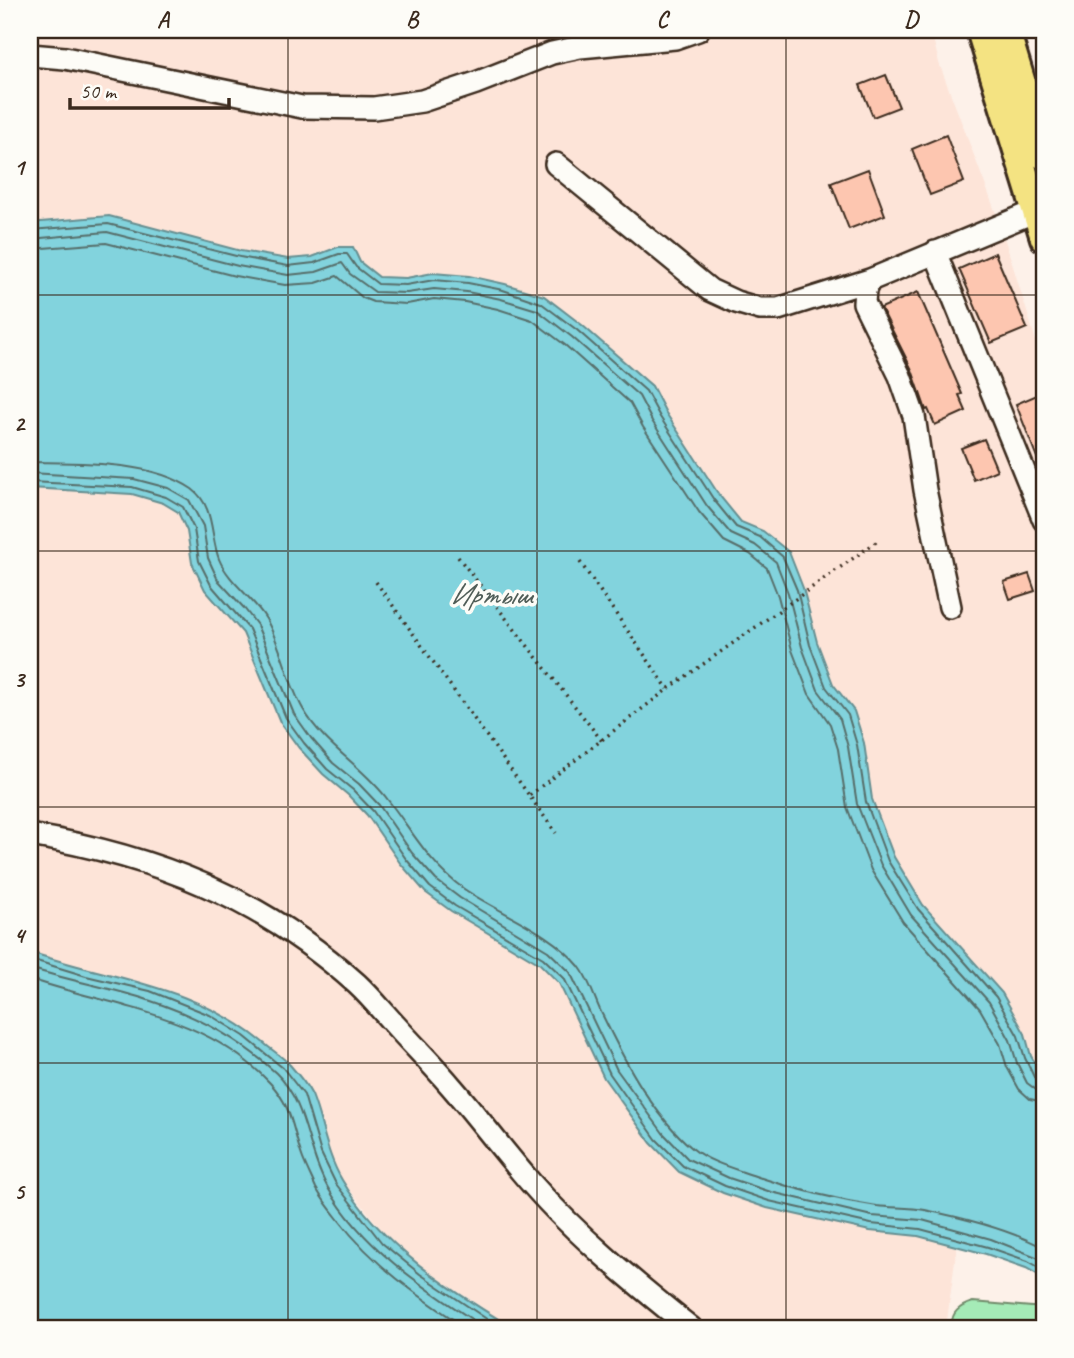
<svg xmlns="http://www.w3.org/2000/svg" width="1074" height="1358" font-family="Caveat,sans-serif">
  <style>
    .built { fill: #fde4d8 }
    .green { fill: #a5ebb7; stroke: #708a6a; stroke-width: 2 }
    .water { fill: #82d3dd; stroke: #668f91; stroke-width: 2 }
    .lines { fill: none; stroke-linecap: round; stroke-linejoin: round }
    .shore { stroke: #576e6a; stroke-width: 2 }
    .building { fill: #fdc6b0; stroke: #3b2a1e; stroke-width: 2 }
    .minor-casing { stroke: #3b2a1e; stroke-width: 26 }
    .major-casing { stroke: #3b2a1e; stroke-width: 32 }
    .path { stroke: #3b2a1e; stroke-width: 3.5; stroke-dasharray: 2 5; stroke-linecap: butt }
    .minor { stroke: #fdfcf7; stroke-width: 21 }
    .major { stroke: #f4e382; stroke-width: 26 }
    .grid { fill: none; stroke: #3b2a1e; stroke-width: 2; stroke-opacity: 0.55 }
    .labels { text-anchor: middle; stroke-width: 7; stroke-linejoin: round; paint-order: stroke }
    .water-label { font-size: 30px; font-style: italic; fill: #505d57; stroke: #fdfcf7 }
    .neatline { fill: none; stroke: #3b2a1e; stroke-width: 2.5 }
    .grid-label { font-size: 23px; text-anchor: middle; font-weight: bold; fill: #3b2a1e }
  </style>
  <rect width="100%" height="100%" fill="#fdf1e9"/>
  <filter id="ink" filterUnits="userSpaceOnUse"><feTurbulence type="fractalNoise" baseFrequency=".0143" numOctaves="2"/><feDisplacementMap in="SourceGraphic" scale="14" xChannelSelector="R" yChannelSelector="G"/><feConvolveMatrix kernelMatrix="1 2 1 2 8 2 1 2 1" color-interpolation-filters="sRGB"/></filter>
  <g filter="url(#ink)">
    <path class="built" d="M30 30H931L939 63 1000 224 1044 367V449L1034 454 1044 480V1078L1031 1056 1025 1034 1002 993 923 905 894 857 872 799 864 743 854 711 833 684 817 642 803 588 789 552 763 531 741 522 719 495 666 413 652 386 505 284 469 276 433 273 406 278 379 277 338 247 312 257 288 259 241 251 163 230 69 218 30 223Z
      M30 488 132 494 163 503 178 512 187 531 192 563 243 633 280 722 299 748 323 774 348 795 367 815 400 863 425 892 451 911 540 964 559 983 604 1078 651 1143 679 1172 723 1193 767 1208 870 1231 918 1236 957 1246 946 1328H513L424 1269 388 1238 342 1180 327 1150 311 1092 289 1063 248 1030 213 1009 152 985 88 969 30 952Z"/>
    <path class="green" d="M973 1302 1044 1308V1328H952C950 1313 959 1306 973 1302Z"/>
    <path class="water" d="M109 216 241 251 288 259 312 257 338 247H353L360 262 379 277 406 278 433 273 469 276 505 284 544 296 582 325 652 386 666 413 719 495 741 522 763 531 789 552 803 588 817 642 833 684 854 711 864 743 872 799 894 857 923 905 1002 993 1025 1034 1031 1056 1044 1078V1278L1026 1268 986 1254 918 1236 870 1231 767 1208 723 1193 679 1172 651 1143 604 1078 559 983 540 964 451 911 425 892 400 863 367 815 348 795 323 774 299 748 280 722 243 633 205 590 192 563 187 531 178 512 163 503 132 494 30 488V223Z
      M30 952C114 980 194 985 265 1044 273 1051 283 1057 290 1065 297 1073 307 1085 312 1095 323 1123 326 1153 342 1180 380 1245 450 1290 513 1328H30Z"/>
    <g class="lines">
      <path class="shore" d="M30 230 108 224 240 257 288 266 314 263 339 254H347L356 267 378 284 406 285 434 280 468 283 503 290 541 303 577 330 646 391 660 417 714 500 736 527 760 537 783 557 797 590 810 645 826 687 848 715 857 745 866 802 888 861 918 909 996 997 1018 1036 1025 1058 1034 1077 1039 1082H1044
        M30 239 107 232 238 266 288 275 316 272 342 263 350 274 375 292 407 293 434 289 467 292 501 299 537 310 572 337 639 396 652 421 707 506 731 534 755 545 776 562 788 593 802 647 818 690 840 719 848 747 857 804 881 865 911 915 989 1002 1010 1040 1017 1063 1027 1083 1035 1089 1044 1091
        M30 249 106 243 235 276 285 285 316 283 337 276 363 298 373 302 407 304 434 299 465 302 498 309 532 320 565 345 630 403 643 427 699 512 724 541 750 554 767 568 778 596 792 650 809 694 830 724 838 749 847 807 871 870 903 922 980 1009 1000 1044 1007 1067 1019 1089 1030 1099 1044 1102
        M30 462C79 463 150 460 192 489 215 506 210 536 219 559 229 583 253 597 266 619 282 647 287 681 303 709 325 747 363 766 388 800 413 832 430 865 464 889 501 914 550 931 579 966 590 980 595 1001 603 1016 625 1062 653 1115 692 1148 708 1162 735 1169 755 1176 794 1189 837 1200 877 1206 893 1208 909 1207 925 1210 964 1218 1009 1229 1044 1248
        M30 473 134 479 168 488 189 500 203 526 208 558 218 580 244 608 257 625 294 714 311 738 333 763 359 784 379 805 412 853 436 880 460 898 548 951 570 972 617 1070 663 1133 688 1159 729 1178 771 1192 872 1216 922 1220 991 1239 1044 1260
        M30 482 132 487 166 497 183 507 194 529 199 561 211 585 249 629 286 718 304 743 327 769 353 790 373 811 406 859 430 887 455 906 543 958 564 978 610 1074 656 1139 683 1166 725 1186 769 1201 871 1224 920 1229 988 1247 1028 1261 1044 1270
        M30 959 86 976 150 991 210 1015 244 1036 283 1068 304 1095 321 1153 336 1184 382 1243 420 1274 500 1328
        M30 968C69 981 109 987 148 1000 195 1015 240 1039 276 1073 308 1104 306 1150 328 1188 364 1250 426 1289 485 1328
        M30 979C113 1007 206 1014 270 1083 293 1107 292 1130 303 1159 307 1169 312 1179 316 1188 322 1199 330 1209 338 1219 373 1265 418 1296 466 1328"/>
    </g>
    <path class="building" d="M886 75 899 107 873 117 860 85Z
      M946 135 964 182 930 195 912 149Z
      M868 169 885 215 849 229 831 183Z
      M995 253 1027 328 991 343 959 269Z
      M918 292 962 394 959 395 966 411 935 425 928 409 926 410 912 370 881 308Z
      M1037 395 1044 413 1043 473 1016 404Z
      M984 439 997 470 974 480 961 448Z
      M1029 574 1035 591 1010 599 1004 582Z"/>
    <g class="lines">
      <g class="minor-casing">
        <path id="minor" d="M30 55 65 58 302 107 374 108 422 101 476 83 552 53 580 47 675 38 698 30
          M556 164 710 290 736 302 760 309H778L870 280 1036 211
          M935 252 1044 520
          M870 280 865 290 864 303 900 376 914 416 925 490 950 607
          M30 835C155 856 262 898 357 984 371 997 383 1012 396 1026 414 1046 433 1065 450 1085 478 1117 503 1151 531 1183 578 1237 635 1283 691 1328"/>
      </g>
      <g class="major-casing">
        <path id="major" d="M980 30 1044 238
          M1006 30 1044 156"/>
      </g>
      <path class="path" d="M458 557 602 741
        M580 562 668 689
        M376 582 556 833
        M530 795 668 689 879 540"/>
      <use href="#minor" class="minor"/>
      <use href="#major" class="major"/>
    </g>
  </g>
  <path class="grid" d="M288 30V1328M537 30V1328M786 30V1328M30 295H1044M30 551H1044M30 807H1044M30 1063H1044"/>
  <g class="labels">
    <g class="water-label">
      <text x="491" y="604">Иртыш</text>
    </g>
  </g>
  <rect width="1074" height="1358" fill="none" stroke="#fdfcf7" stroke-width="77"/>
  <path d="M70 98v10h159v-10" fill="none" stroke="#3b2a1e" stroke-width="3.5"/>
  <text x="80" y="98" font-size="21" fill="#3b2a1e" stroke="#fdfcf7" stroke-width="5" paint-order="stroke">50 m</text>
  <rect x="38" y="38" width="998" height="1282" class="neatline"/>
  <g class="grid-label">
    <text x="163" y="27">A</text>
    <text x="412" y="27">B</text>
    <text x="662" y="27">C</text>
    <text x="911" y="27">D</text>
    <text x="19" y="175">1</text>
    <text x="19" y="431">2</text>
    <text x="19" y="687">3</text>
    <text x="19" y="943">4</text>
    <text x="19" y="1199">5</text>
  </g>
</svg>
